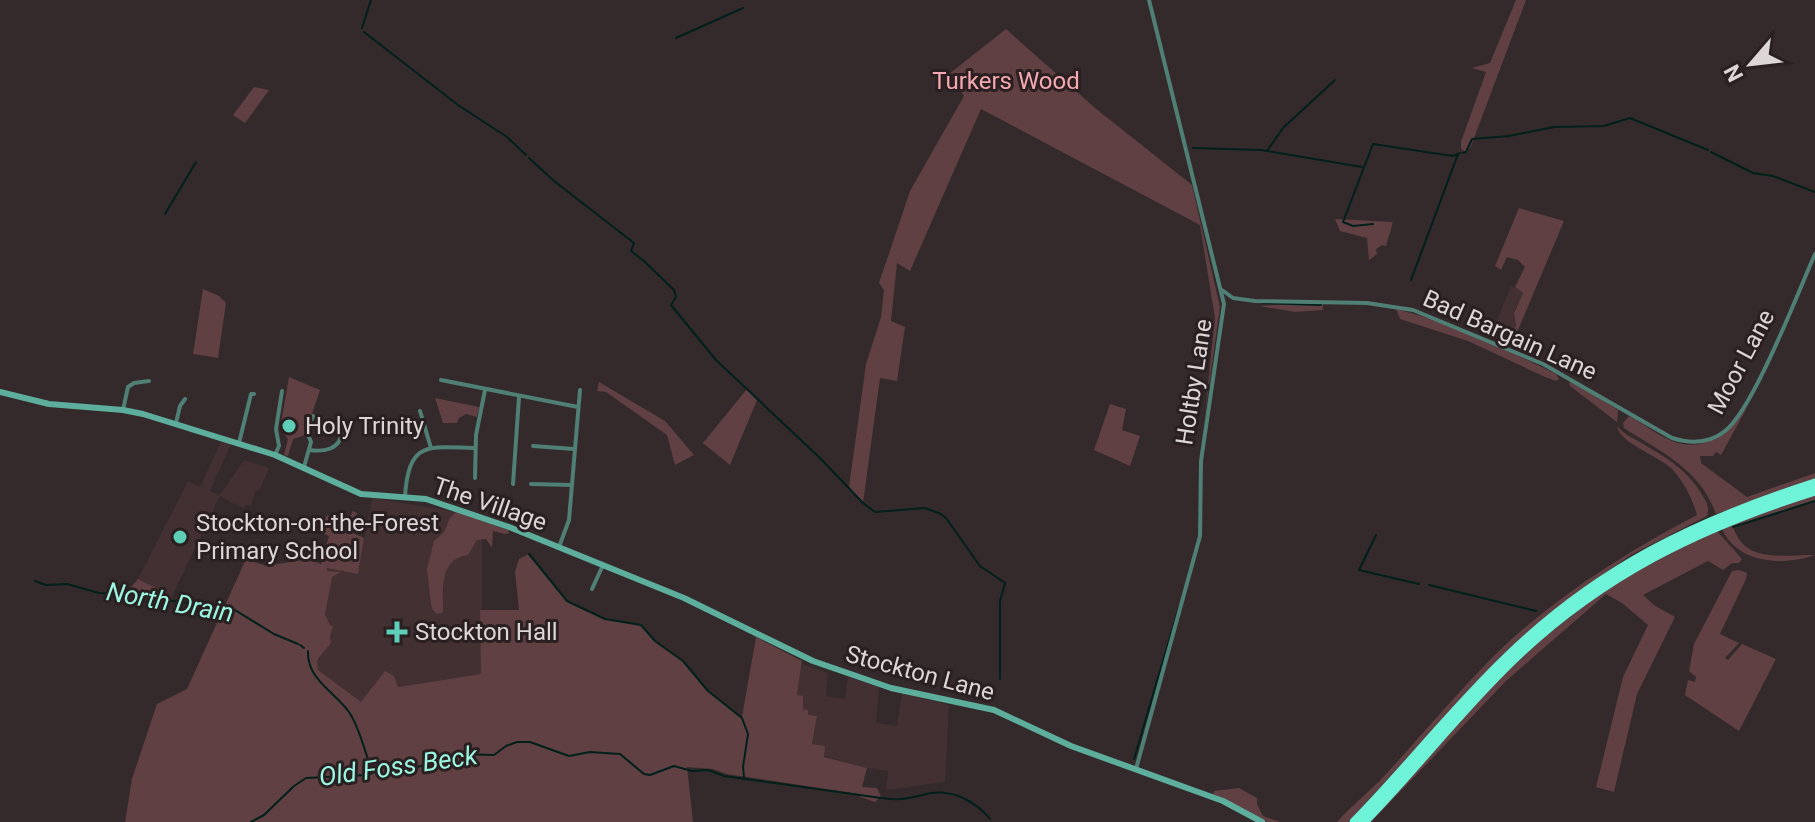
<svg xmlns="http://www.w3.org/2000/svg" width="1815" height="822" font-family="Roboto,sans-serif">
  <style>
    .built { fill: #423032 }
    .green { fill: #604043 }
    .lines { fill: none; stroke-linecap: round; stroke-linejoin: round }
    .stream { stroke: #02201b; stroke-width: 2 }
    .street { stroke: #4f7f75; stroke-width: 4 }
    .secondary { stroke: #5dae9d; stroke-width: 6 }
    .highway { stroke: #6ef3d9; stroke-width: 9 }
    .poi-dot { fill: #5eceb8; stroke: #2a2021; stroke-width: 3 }
    .labels { text-anchor: middle; stroke-width: 6; stroke-linejoin: round; paint-order: stroke }
    .park-label { font-size: 24px; fill: #f6a8b0; stroke: #2a2021 }
    .street-label { font-size: 24px; fill: #ddd6d6; stroke: #2a2021 }
    .poi-label { font-size: 24px; fill: #ddd6d6; stroke: #2a2021; text-anchor: start }
    .water-label { font-size: 26px; font-style: italic; fill: #9bf7e2; stroke: #2a2021 }
  </style>
  <rect width="100%" height="100%" fill="#342a2b"/>
  <path class="built" d="M1511 286 1523 292 1514 312 1516 325 1511 346 1490 337Z
    M221 441 231 444 210 491 220 495 244 460 269 468 260 489 255 492 251 506 246 505 244 508 234 504 220 496 172 596 138 579 188 481 200 487Z
    M372 498 446 510 482 521V674L397 687 363 730 321 682 308 653 327 567 358 573Z
    M802 664 828 673 826 696 845 699 848 677 879 687 876 723 897 726 902 693 949 705 945 782 886 790 888 771 867 768 824 756 812 745 817 717 807 715 797 695Z"/>
  <path class="green" d="M1516 0H1526L1471 146 1466 152 1461 149V142L1486 72 1472 68 1490 63Z
    M1006 29 1095 108 1192 185 1220 307 1205 414 1215 318 1200 225 981 109 910 271 897 263 891 321 905 327 897 381 880 378 863 503 849 487 866 364 881 317 884 290 879 283 910 191 964 96 949 74Z
    M254 87 269 90 245 123 233 115Z
    M1519 208 1564 221 1515 337 1512 336 1516 325 1514 313 1523 293 1515 287 1525 267 1518 260 1507 257 1501 270 1495 266Z
    M1335 219 1393 222 1386 246 1382 245 1376 249 1377 254 1369 260 1367 238 1340 231Z
    M203 289 219 296 226 303 218 358 193 354Z
    M1307 303 1323 304V310L1295 312 1259 306Z
    M1396 309C1452 323 1504 349 1556 374L1559 379 1556 381 1545 377 1468 341 1400 319Z
    M289 377 320 390 306 432 303 436 293 439 288 456 284 455 288 439 280 429Z
    M1572 381 1618 410 1617 422 1570 386 1569 383Z
    M599 382 665 421 694 455 675 465 667 435 606 392 597 391Z
    M747 389 757 400 730 465 703 443Z
    M435 398 479 407 477 417 466 414 459 418 457 423H443Z
    M1110 404 1126 409 1122 430 1140 436 1130 466 1094 450Z
    M1749 404 1721 455 1716 452 1713 456H1700L1701 463 1747 497 1815 473V480L1716 514C1701 472 1666 454 1630 432L1624 428 1623 423 1629 416C1643 423 1657 435 1672 441 1707 454 1731 430 1749 404Z
    M1617 426C1624 435 1634 438 1643 444 1666 457 1687 470 1701 493 1706 501 1710 507 1707 516L1631 555 1581 590 1501 656 1348 822H1337C1352 805 1370 791 1385 775 1424 733 1460 689 1501 649 1558 595 1628 551 1697 515 1692 498 1684 482 1672 469 1659 456 1619 443 1617 426Z
    M1815 495V501L1733 528C1736 533 1739 541 1744 545 1761 561 1795 554 1815 555 1784 566 1739 564 1723 531L1724 525Z
    M353 511 357 513 353 533 364 538 358 574 327 568V571L341 572 332 577 325 614 330 625 333 626 330 636 331 643 317 660 318 670 361 702 385 671 394 676 398 687 481 674 480 610H519L515 572 519 559 529 554 567 601 605 619 641 625 655 641 683 661 708 691 742 717 756 637 802 661 797 695 803 696V709L808 710V715L817 716 812 744 825 746 824 757 867 768 862 787 877 788 881 796 875 802 860 797 859 794 727 774 713 769 687 767 693 822H125L132 779 157 704 187 689 246 559 266 566 308 559 321 564 329 536 319 532 327 515 347 523Z
    M456 512 508 530 509 533 505 534 493 531 492 548 486 539 477 540 468 555C439 559 443 589 443 612L437 614 433 610 431 604 427 569 434 541 444 532 450 518Z
    M1716 530 1742 559 1739 563H1732L1723 570 1708 561 1643 595 1654 605 1675 617 1637 694 1614 792 1596 787 1623 677 1648 625 1622 603 1606 594 1506 681 1371 822H1365L1492 686 1540 641 1610 585 1644 564Z
    M1739 570 1747 573 1746 579 1720 634 1739 643 1725 658 1728 660 1742 644 1776 659 1739 731 1685 695 1688 680 1695 682 1696 677 1689 671 1694 644 1732 571Z
    M138 579 172 596 169 601 140 594H125Z
    M1239 788 1257 798V804L1263 816 1280 822H1267L1213 794 1214 791Z"/>
  <g class="lines">
    <path class="stream" d="M362 28 371 0
      M364 32 458 105 507 137 526 155
      M676 38 743 8
      M1193 148 1261 150 1362 167
      M1267 151 1283 128 1335 80
      M1711 152 1753 173 1773 176 1815 192
      M1463 153 1466 152 1472 139 1509 136 1554 127 1604 126 1630 118 1708 150
      M529 158 554 181 634 243 631 251 644 261 674 290 676 297 671 305 716 360 820 458 863 503 875 512 925 508 941 514 946 518 980 566 1005 583 1000 601V679
      M165 214 196 162
      M1373 224 1353 226 1343 222 1373 144 1453 156 1460 153
      M1411 280 1458 154
      M1263 303 1321 305
      M1733 527 1815 501
      M1376 535 1359 570 1419 584
      M529 554 567 601 605 619 641 625 655 641 683 661 708 691 742 718 748 734 743 767 744 777
      M35 581 46 585 67 584 99 593 140 594 162 600 230 607 274 634 298 644
      M1429 585 1536 611
      M300 645 304 648
      M308 651C307 680 335 692 349 712 360 728 365 753 372 771
      M1134 759 1179 607
      M883 798C914 805 931 782 965 799 975 804 982 809 990 819
      M251 822 264 815 294 786 306 778 368 775 388 765 410 768 421 766 456 754 494 755 506 746 517 742H530L569 756 590 752 620 754 644 774 650 775 674 766 692 771 708 770 724 776 881 798"/>
    <path class="street" d="M1222 290 1233 298 1255 301 1367 303 1413 310 1543 364 1672 438C1691 444 1710 443 1725 431 1754 408 1798 292 1815 254
      M441 380 578 407
      M123 410 128 387 134 383 149 381
      M420 411 431 448
      M176 423 180 406 185 399
      M335 431 347 432
      M239 443 251 394H254
      M533 446 574 449
      M309 450C324 452 340 450 342 432
      M275 455 279 446 276 429 282 391
      M304 467 311 442 307 432 313 416
      M475 478 476 435 485 390
      M513 484 519 397
      M531 484 572 485
      M405 496C409 440 428 447 475 448
      M559 547 569 520 580 390
      M592 589 603 565
      M1136 769 1200 536 1201 461 1224 304 1149 0"/>
    <path class="secondary" d="M0 392 49 404 123 410 143 414 275 455 361 494 426 499 509 527 684 598 813 661 891 688 994 710 1071 746 1223 801 1262 822"/>
    <path class="highway" d="M1354 822C1406 769 1453 709 1507 657 1599 568 1694 522 1815 483
      M1364 822C1415 770 1459 712 1512 661 1601 575 1698 528 1815 491"/>
  </g>
  <g class="poi-dot">
    <circle cx="289" cy="426" r="8"/>
    <circle cx="180" cy="537" r="8"/>
    <path d="M393 620h8v8h8v8h-8v8h-8v-8h-8v-8h8z"/>
  </g>
  <g class="labels">
    <g class="park-label">
      <text x="1006" y="89">Turkers Wood</text>
    </g>
    <g class="street-label">
      <text transform="translate(1510 335) rotate(24)" y="8">Bad Bargain Lane</text>
      <text transform="translate(1741 362) rotate(-62)" y="8">Moor Lane</text>
      <text transform="translate(1194 382) rotate(-81)" y="8">Holtby Lane</text>
      <text transform="translate(490 504) rotate(19)" y="8">The Village</text>
      <text transform="translate(920 673) rotate(15)" y="8">Stockton Lane</text>
    </g>
    <g class="poi-label">
      <text x="305" y="434">Holy Trinity</text>
      <text x="196" y="531">Stockton-on-the-Forest<tspan x="196" dy="28">Primary School</tspan></text>
      <text x="415" y="640">Stockton Hall</text>
    </g>
    <g class="water-label">
      <text transform="translate(170 602) rotate(10)" y="9">North Drain</text>
      <text transform="translate(398 766) rotate(-8)" y="9">Old Foss Beck</text>
    </g>
  </g>
  <g transform="translate(1751 64) rotate(242)" stroke="#2a2021" stroke-width="6" paint-order="stroke">
  <path d="M0-6L14 30L0 20L-14 30Z" fill="#ddd6d6"/>
  <text y="-12" font-size="22" font-weight="bold" text-anchor="middle" fill="#ddd6d6">N</text>
  </g>
</svg>
